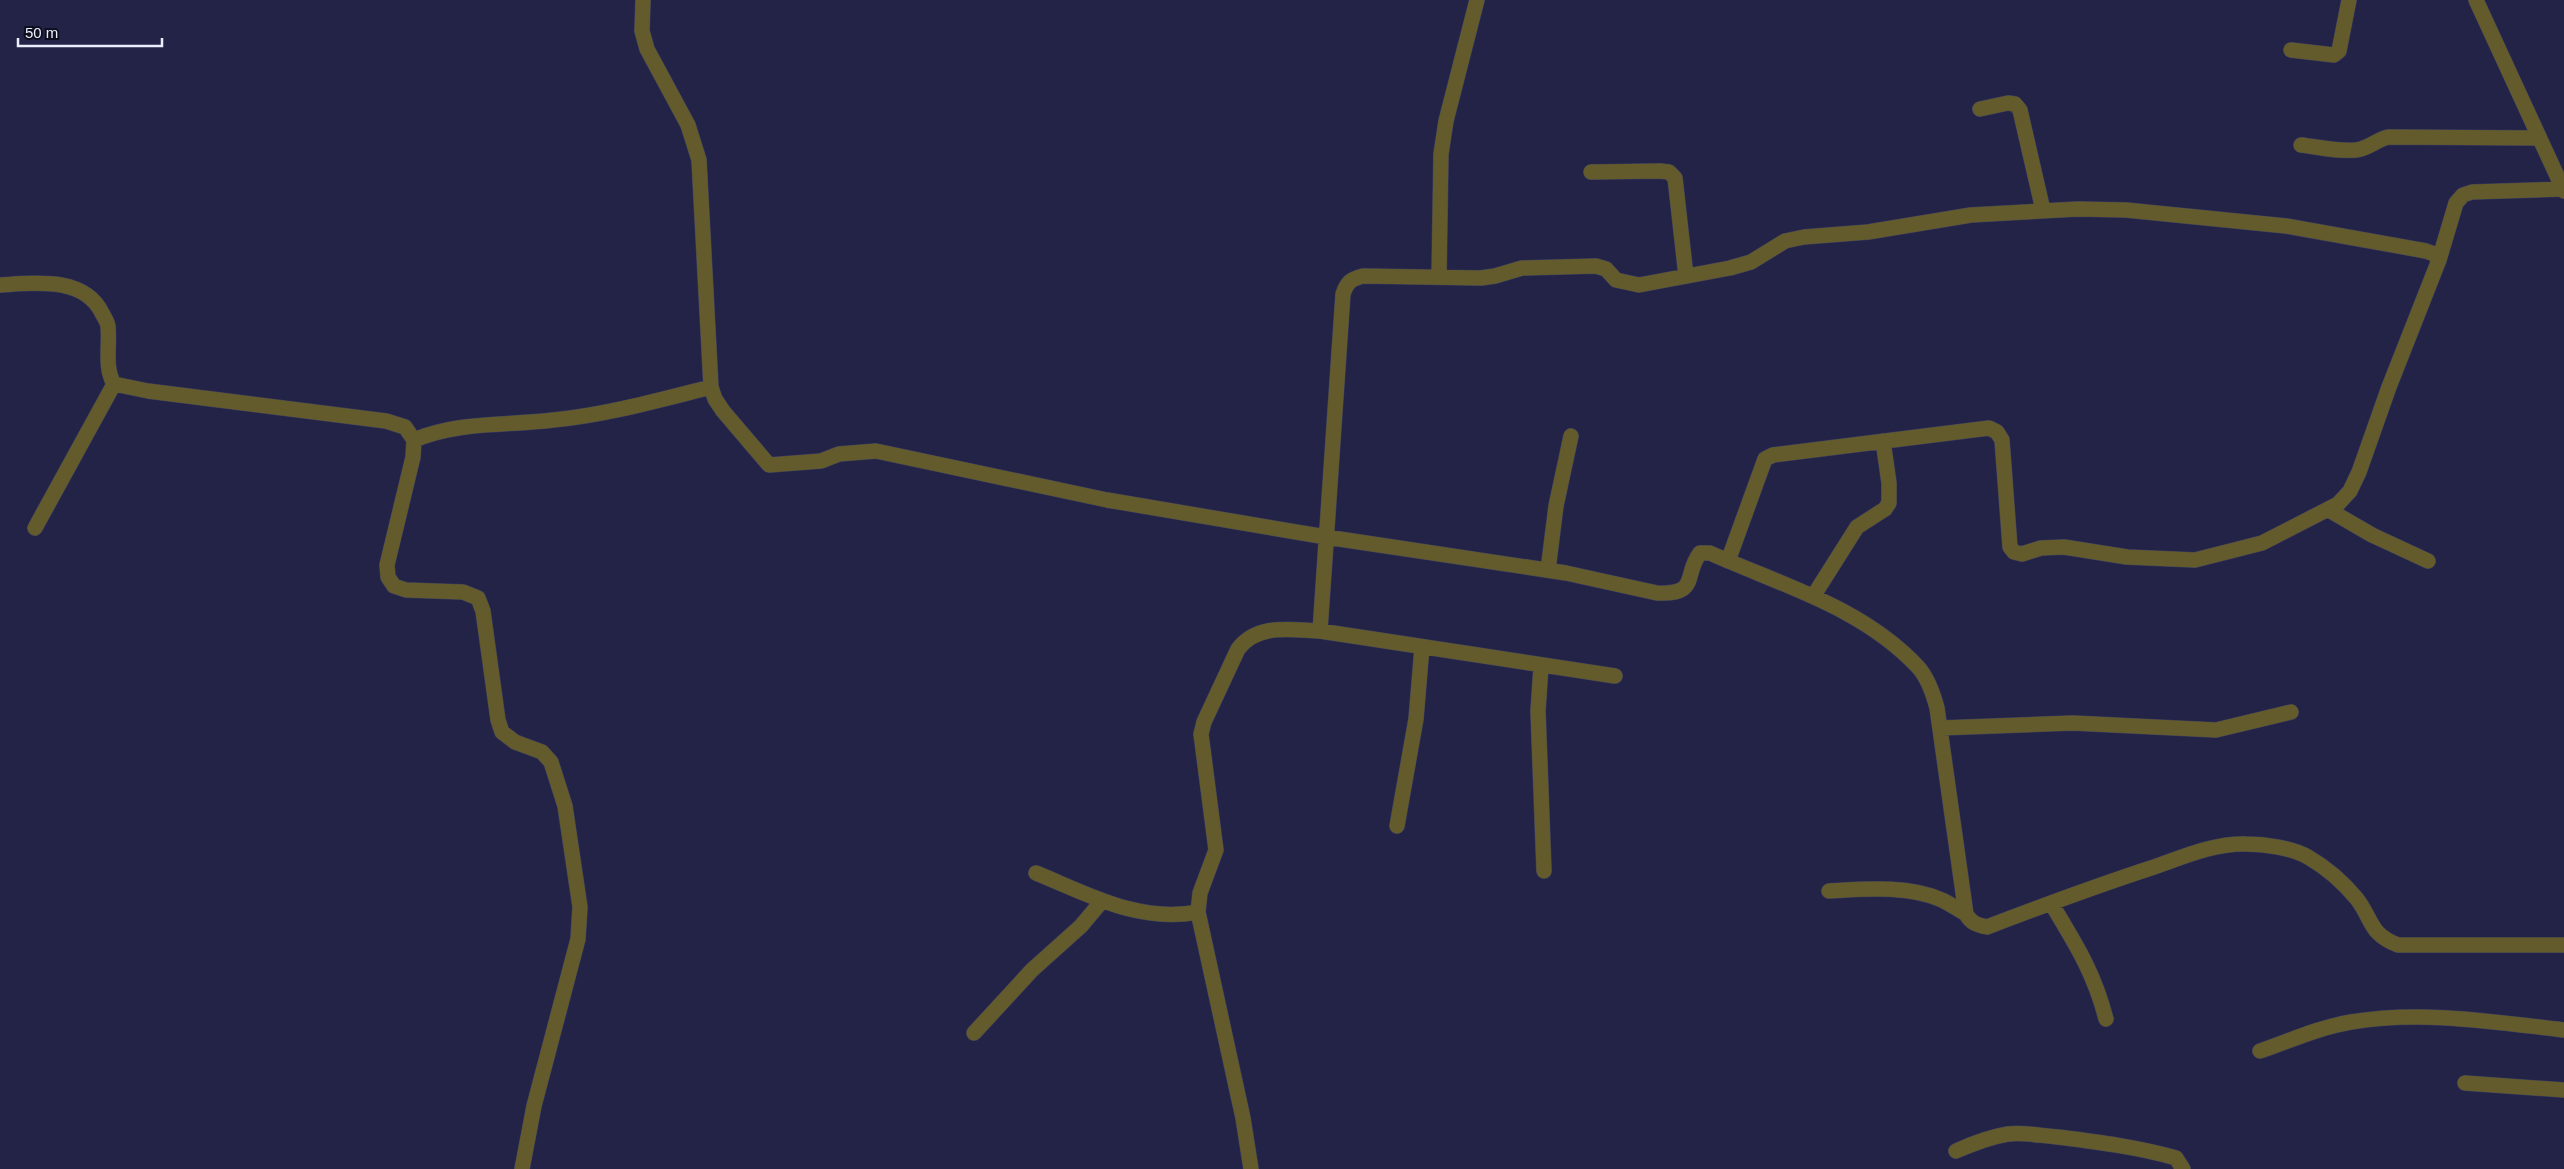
<svg xmlns="http://www.w3.org/2000/svg" width="2564" height="1169" font-family="Helvetica,sans-serif">
  <style>
    .lines { fill: none; stroke-linecap: round; stroke-linejoin: round }
    .minor-casing { stroke: #3e3f5f; stroke-width: 16 }
    .minor { stroke: #635b2b; stroke-width: 15 }
  </style>
  <rect width="100%" height="100%" fill="#222346"/>
  <g class="lines">
    <g class="minor-casing">
      <path id="minor" d="M643 0 642 31 647 49 688 125 699 160 711 387 715 399 723 411 769 465 821 461 839 454 876 451 1107 500 1326 537 1566 573 1657 593C1700 595 1683 575 1700 553H1710C1781 585 1862 607 1918 667 1928 678 1933 693 1937 708L1966 914C1971 923 1977 925 1987 927 2042 906 2096 886 2151 868 2181 858 2213 843 2246 844 2265 844 2292 848 2308 857 2327 868 2343 882 2357 899 2373 920 2369 934 2398 945H2564
        M2476 0 2564 191
        M2291 50 2334 55 2339 51 2349 0
        M1980 109 2008 103 2015 104 2020 110 2043 210
        M2301 145C2319 147 2339 152 2356 150 2368 149 2376 140 2388 137L2539 138
        M1591 172 1660 171 1669 172 1675 178 1686 276
        M2439 260 2456 203 2463 195 2472 192 2563 189
        M1439 277 1441 154 1446 121 1477 0
        M0 285C34 283 84 276 102 313 104 317 108 322 108 327 110 346 104 367 114 384L148 391 386 421 405 427 414 440 413 457 387 565 388 577 394 586 406 590 463 592 478 598 483 611 498 720 502 732 515 742 542 752 551 762 565 806 580 907 578 939 534 1106 522 1169
        M414 440C460 421 505 426 553 420 606 415 659 400 711 387
        M2329 510 2372 535 2428 561
        M35 528 114 384
        M1548 570 1556 506 1571 436
        M1814 595 1857 527 1885 509 1889 503V483L1883 441
        M1320 631 1343 294C1347 282 1351 279 1363 276L1481 278 1495 276 1522 268 1596 266 1606 269 1616 280 1639 285 1730 268 1751 262 1785 241 1804 237 1868 232 1971 215 2078 209 2126 210 2286 226 2426 251 2434 254 2439 260 2389 387 2359 472 2350 491 2338 504 2262 543 2195 560 2127 557 2064 547 2041 548 2022 554 2014 552 2010 547 2002 440 1997 432 1989 428 1773 455 1765 459 1728 561
        M1541 666 1538 711 1544 871
        M1940 728 2073 723 2216 730 2291 712
        M1397 826 1416 719 1422 647
        M1036 873C1090 895 1138 923 1198 912
        M1829 891C1865 889 1908 885 1942 900 1950 904 1958 909 1966 914
        M2051 903C2075 943 2094 972 2106 1019
        M974 1033 1032 970 1081 926 1102 901
        M2260 1051C2289 1041 2320 1027 2351 1022 2421 1010 2494 1022 2564 1030
        M2465 1083 2564 1090
        M1956 1151C1974 1143 1989 1137 2008 1134 2024 1132 2042 1136 2058 1137 2097 1142 2137 1147 2176 1158L2183 1169
        M1251 1169 1243 1118 1198 912 1200 893 1216 850 1201 734 1204 722 1238 649C1258 623 1291 630 1320 631L1615 676"/>
    </g>
    <use href="#minor" class="minor"/>
  </g>
  <path d="M18 38v8h144v-8" fill="none" stroke="#ebedfc" stroke-width="2.5"/>
  <text x="25" y="38" font-size="15" fill="#ebedfc" stroke="#0e0f1e" stroke-width="4" paint-order="stroke">50 m</text>
</svg>
